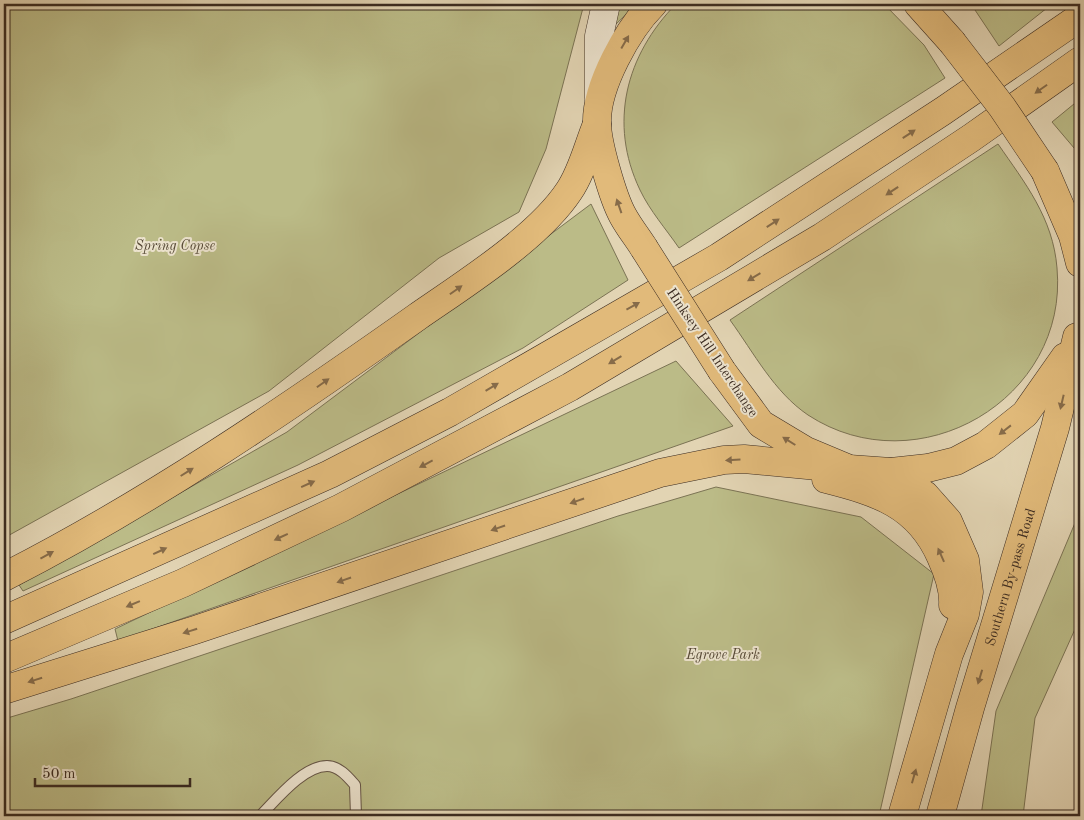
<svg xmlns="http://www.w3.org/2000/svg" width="1084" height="820" font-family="'Old Standard TT',serif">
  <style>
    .green { fill: #bbbb87; stroke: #7b7354 }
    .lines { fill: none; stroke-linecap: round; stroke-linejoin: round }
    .lane-casing { stroke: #655546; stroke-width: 12 }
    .secondary-casing { stroke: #3b2b21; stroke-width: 29 }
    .highway-casing { stroke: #3b2b21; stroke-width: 29 }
    .lane { stroke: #ece3ce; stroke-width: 10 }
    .secondary { stroke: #ece3ce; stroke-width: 28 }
    .highway { stroke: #e1ba7a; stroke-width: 28 }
    .highway-bridge-casing { stroke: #3b2b21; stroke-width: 29; stroke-linecap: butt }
    .highway-bridge { stroke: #e1ba7a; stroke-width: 28 }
    .oneway { fill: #866b49 }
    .labels { text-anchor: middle; stroke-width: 4; stroke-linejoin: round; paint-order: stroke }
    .park-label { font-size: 14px; font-style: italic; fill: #554835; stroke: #ece3ce }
    .street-label { font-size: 14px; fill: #3b2b21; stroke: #ece3ce }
  </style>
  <rect width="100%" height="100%" fill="#e2d4b3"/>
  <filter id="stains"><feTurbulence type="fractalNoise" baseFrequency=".004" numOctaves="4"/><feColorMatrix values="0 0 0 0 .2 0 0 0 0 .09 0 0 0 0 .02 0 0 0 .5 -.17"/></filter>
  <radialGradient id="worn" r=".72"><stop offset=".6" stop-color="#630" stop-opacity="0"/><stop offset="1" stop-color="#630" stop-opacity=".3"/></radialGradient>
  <path class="green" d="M4 4H584L546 149 519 212 439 258 269 391 4 538Z
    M619 4H637L615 25Z
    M676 4H884L924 45 945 78 679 248C666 229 650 211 640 190 608 123 626 55 676 4Z
    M971 4H1052L999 46Z
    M1080 99V155L1052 122Z
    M998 144C1025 183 1053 218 1057 268 1069 399 918 487 808 415 774 392 754 353 730 320Z
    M591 204 628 280 523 348 298 465 23 591 19 585 287 432Z
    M676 361 733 426 118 641 115 629Z
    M716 487 861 517 934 574 879 816H4V719L71 699 618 516Z
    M1080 511V618L1035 718 1023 816H981L996 711Z"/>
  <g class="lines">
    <g class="lane-casing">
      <path id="lane" d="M260 816C276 800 303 766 327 766 339 766 348 777 355 785L356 816"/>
    </g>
    <g class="secondary-casing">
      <path id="secondary" d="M599 98V36L606 4"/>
    </g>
    <g class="highway-casing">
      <g id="highway">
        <path d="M918 4 952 42"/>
        <path d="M1045 171 1073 236 1080 263"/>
        <path d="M644 248C637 237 629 227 623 216 613 198 597 143 597 123 596 86 628 29 653 4"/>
        <path d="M722 371 761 424 806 451 849 469 891 472 928 468 956 461 986 445 1025 414 1065 357"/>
        <path d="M891 472 925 495 948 521 965 560 969 592 965 614 949 654 902 816"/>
        <path d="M826 479C877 492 918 504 941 557 948 572 954 588 953 605"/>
        <path d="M4 577C149 503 284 411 417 317 463 285 538 238 569 191 582 172 588 146 597 124"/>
        <path d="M4 620 330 474 450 412 719 257 943 111 1080 17"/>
        <path d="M4 659 183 583 341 508 570 387 822 237 971 138 1080 61"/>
        <path d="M4 690 195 630 660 473 724 460 744 459 849 469"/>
        <path id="s1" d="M940 816 970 708 1055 428 1077 337"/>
      </g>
    </g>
    <use href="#lane" class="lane"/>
    <use href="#secondary" class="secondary"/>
    <use href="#highway" class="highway"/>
    <g class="highway-bridge-casing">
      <path id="highway-bridge" d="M952 42 1002 107 1045 171
        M644 248 722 371"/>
    </g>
    <use href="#highway-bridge" class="highway-bridge"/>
  </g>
  <defs><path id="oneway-solid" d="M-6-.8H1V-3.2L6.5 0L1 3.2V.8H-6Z" transform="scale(1.25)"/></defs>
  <g class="oneway">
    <use href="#oneway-solid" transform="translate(625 42) rotate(-60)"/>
    <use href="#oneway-solid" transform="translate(1041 89) rotate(145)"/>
    <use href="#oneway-solid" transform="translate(909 134) rotate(-33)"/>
    <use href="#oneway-solid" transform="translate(892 191) rotate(146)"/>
    <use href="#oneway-solid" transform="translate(619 206) rotate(-109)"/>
    <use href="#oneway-solid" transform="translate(773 223) rotate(-33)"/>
    <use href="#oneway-solid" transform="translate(754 277) rotate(149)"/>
    <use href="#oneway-solid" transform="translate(456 290) rotate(-35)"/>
    <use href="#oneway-solid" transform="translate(633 306) rotate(-29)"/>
    <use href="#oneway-solid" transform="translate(615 360) rotate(149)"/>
    <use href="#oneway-solid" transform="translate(323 383) rotate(-35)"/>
    <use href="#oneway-solid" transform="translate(492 387) rotate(-31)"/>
    <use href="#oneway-solid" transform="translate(1062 402) rotate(103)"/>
    <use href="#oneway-solid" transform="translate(1005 430) rotate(142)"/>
    <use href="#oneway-solid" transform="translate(789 441) rotate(-148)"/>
    <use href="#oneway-solid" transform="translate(733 460) rotate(177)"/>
    <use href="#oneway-solid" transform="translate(426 464) rotate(152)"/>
    <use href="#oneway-solid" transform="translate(187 472) rotate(-32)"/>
    <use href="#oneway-solid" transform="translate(308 484) rotate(-24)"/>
    <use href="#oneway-solid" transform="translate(577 501) rotate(161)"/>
    <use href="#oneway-solid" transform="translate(498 528) rotate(161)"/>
    <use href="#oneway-solid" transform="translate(281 537) rotate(155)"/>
    <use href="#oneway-solid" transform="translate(160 551) rotate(-25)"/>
    <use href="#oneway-solid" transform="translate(47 555) rotate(-29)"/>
    <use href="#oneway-solid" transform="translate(941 555) rotate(-114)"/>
    <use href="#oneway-solid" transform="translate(344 580) rotate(161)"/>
    <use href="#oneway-solid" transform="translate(133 604) rotate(157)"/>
    <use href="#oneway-solid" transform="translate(190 631) rotate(163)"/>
    <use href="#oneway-solid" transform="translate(980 677) rotate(107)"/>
    <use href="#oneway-solid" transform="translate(35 680) rotate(162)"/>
    <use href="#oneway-solid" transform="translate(914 776) rotate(-74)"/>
  </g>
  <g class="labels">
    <g class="park-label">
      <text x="175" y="250">Spring Copse</text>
      <text x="723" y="659">Egrove Park</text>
    </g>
    <g class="street-label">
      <text transform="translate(713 352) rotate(56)" y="5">Hinksey Hill Interchange</text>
      <text dy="5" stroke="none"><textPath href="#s1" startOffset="249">Southern By-pass Road</textPath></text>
    </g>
  </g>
  <rect width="1084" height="820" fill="none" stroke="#e2d4b3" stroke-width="20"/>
  <rect x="5" y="5" width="1074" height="810" fill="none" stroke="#3b2b21" stroke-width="2.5"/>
  <rect x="10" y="10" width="1064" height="800" fill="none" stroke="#3b2b21"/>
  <path d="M35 778v8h155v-8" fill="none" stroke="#3b2b21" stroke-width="2.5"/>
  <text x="42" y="778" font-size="15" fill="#3b2b21" stroke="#ece3ce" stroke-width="4" paint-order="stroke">50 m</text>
  <rect width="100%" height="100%" filter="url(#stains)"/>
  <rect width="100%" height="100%" fill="url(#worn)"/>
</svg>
